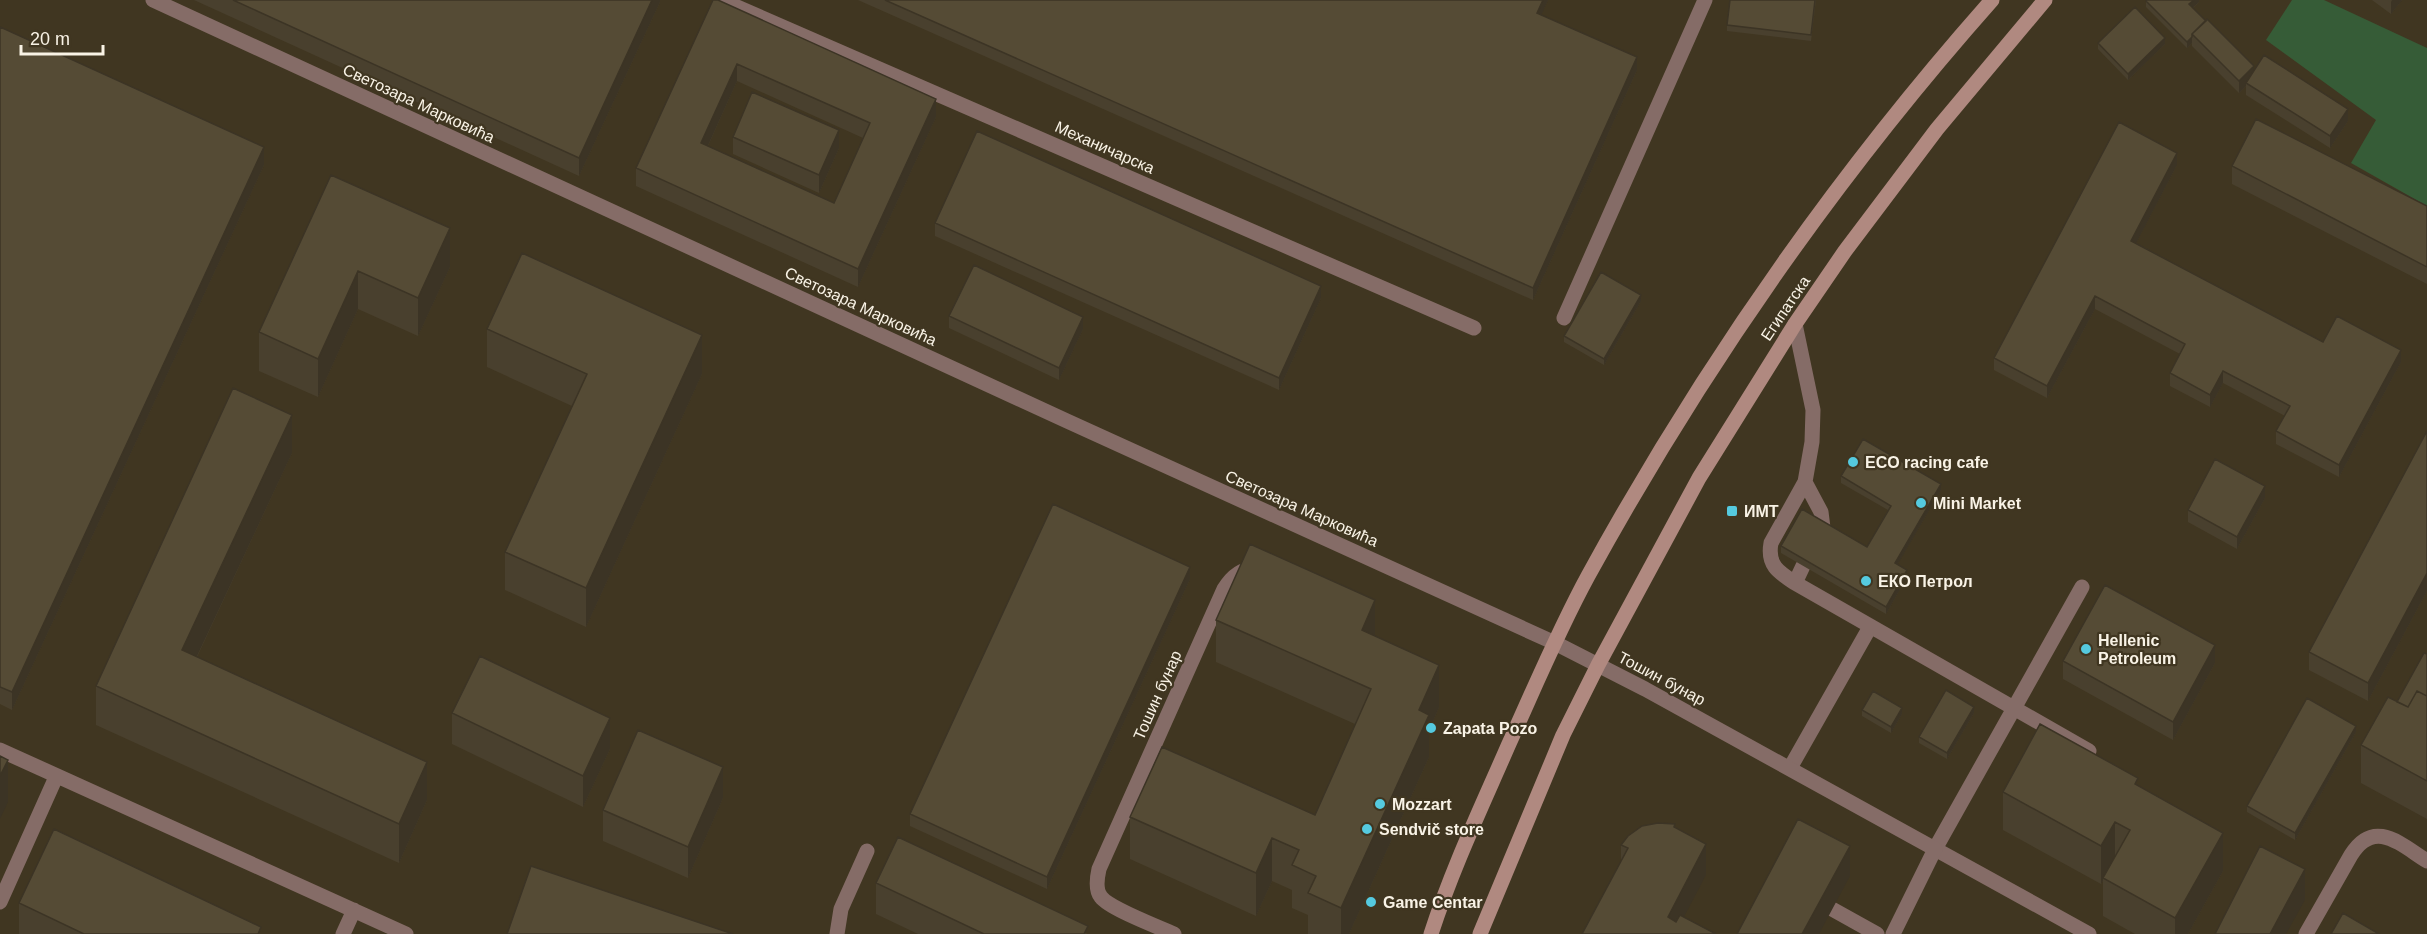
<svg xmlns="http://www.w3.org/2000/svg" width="2427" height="934" font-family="Arial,sans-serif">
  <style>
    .green { fill: #365c37 }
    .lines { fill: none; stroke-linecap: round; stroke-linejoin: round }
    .lane { stroke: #856c67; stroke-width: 15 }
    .street { stroke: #856c67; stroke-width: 15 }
    .secondary { stroke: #b08980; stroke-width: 15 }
    .wall { fill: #49402e; fill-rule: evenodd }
    .shaded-wall { fill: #3c3425 }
    .building { fill: #554b35; stroke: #3c3425; stroke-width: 1.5; fill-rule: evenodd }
    .poi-dot { fill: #55cadf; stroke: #403621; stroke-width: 2 }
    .labels { text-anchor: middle; stroke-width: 4.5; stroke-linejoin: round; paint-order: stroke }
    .street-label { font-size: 16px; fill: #f9f3e6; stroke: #403621 }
    .poi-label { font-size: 16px; font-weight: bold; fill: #f9f3e6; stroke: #403621; text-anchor: start }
  </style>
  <rect width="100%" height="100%" fill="#403621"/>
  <path class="green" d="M2292 0H2324L2427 48V206L2351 163 2376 120 2266 40Z"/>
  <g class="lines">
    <path class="lane" d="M153 0 1067 421 1555 643
      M721 0 1474 328
      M1564 318 1705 0
      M1795 324 1813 410 1812 442 1805 482 1771 543C1767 565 1778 572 1795 583L2089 751
      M1805 482 1821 512 1823 528
      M1795 583 1803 566
      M2082 587 1935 849 2089 934
      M0 750 406 934
      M1790 768 1870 627
      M0 902 56 777
      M1832 909 1877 934
      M343 934 354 910
      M837 934 841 909 867 851
      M1174 934C1159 927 1110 909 1101 897 1095 890 1097 878 1099 869L1224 589C1231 578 1240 569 1253 569
      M2306 934 2351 855C2374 818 2400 844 2427 861"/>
    <path class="street" d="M1555 643 1645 689 1935 849 1893 934"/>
    <path class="secondary" d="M1431 934C1452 869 1481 808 1508 746 1534 689 1558 631 1588 576 1701 370 1836 176 1992 0
      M1480 934 1563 735 1598 665 1699 478 1795 324 1845 251 1937 129 2045 0"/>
  </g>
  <path class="wall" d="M194 0H660V2L579 176Z
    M713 0 936 117 858 287 636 186V168ZM737 81 863 138 834 203 708 146Z
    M858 0H1548L1541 15 1637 70 1533 300Z
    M1816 0 1811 41 1727 31V25Z
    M2199 0V2L2193 8 2254 71 2348 121 2330 148 2246 95V86L2239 93 2192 46V43L2187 48 2146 7V1Z
    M2372 0H2402L2391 14Z
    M0 27 264 165 12 710 0 704Z
    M2098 43 2165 44 2128 80 2098 49Z
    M733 137 839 148 819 193 733 154Z
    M2177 165 2136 243 2323 342 2401 362 2339 477 2276 444V431L2285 416 2223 383 2210 407 2170 386V373L2180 354 2095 309 2047 398 1994 370V358Z
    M2232 166 2427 206V284L2232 184Z
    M331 175 450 267 418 336 358 309 318 397 259 371V332Z
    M935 223 1321 298 1279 390 935 236Z
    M1641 301 1604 365 1564 342V336Z
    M949 316 1083 329 1059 380 949 328Z
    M487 329 702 374 586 627 505 590V552L572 406 487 367Z
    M2427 431V591L2368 701 2309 670V652Z
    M292 453 197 657 427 800 399 863 96 725V686Z
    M1841 476 1941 490 1897 565 1907 577 1886 614 1781 553V546L1867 547 1888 510 1841 483Z
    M2265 498 2237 549 2188 522V510Z
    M1190 579 1047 889 910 826V814Z
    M1216 620 1375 636 1439 707 1429 731V757L1349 934H1308V915L1292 908V890L1272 881 1256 916 1130 859V817L1315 815 1355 724 1216 662Z
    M2427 654V819L2361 783V745L2397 702Z
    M2063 661 2215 663 2173 740 2063 679Z
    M1862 710 1902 714 1891 733 1862 716Z
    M452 713 610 749 583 807 452 744Z
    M1974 713 1947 759 1919 743V737Z
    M2356 732 2295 840 2247 812V806Z
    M2138 786 2223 871 2188 934H2135L2103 916V881L2101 884 2003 830V792Z
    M723 798 688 878 603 841V810Z
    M1675 828 1706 875 1582 934 1621 861V845Z
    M876 883 1088 934H918L876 914Z
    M19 903 261 934H19Z"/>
  <path class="shaded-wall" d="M652 0H660V2L579 176V158Z
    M1543 0H1548L1537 25V13Z
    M2194 0H2199V2L2189 11V4Z
    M2392 0H2402L2391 14V2Z
    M2192 37V43L2187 48V42Z
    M2165 38V44L2128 80V74Z
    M1637 57V70L1533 300V288Z
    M737 64V81L701 161V143Z
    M2254 66V78L2246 83V86L2239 93V81Z
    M936 99V117L858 287V269Z
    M2348 109V121L2330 148V136Z
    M839 130V148L819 193V175Z
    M264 147V165L12 710V692Z
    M2177 153V165L2131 253V241Z
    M450 228V267L418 336V298Z
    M358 271V309L318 397V359Z
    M1321 286V298L1279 390V378Z
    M1641 295V301L1604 365V359Z
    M2095 296V309L2047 398V386Z
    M1083 317V329L1059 380V368Z
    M702 335V374L586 627V588Z
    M2401 350V362L2339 477V465Z
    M2223 371V383L2210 407V395Z
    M292 415V453L182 688V650Z
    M1941 484V490L1895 569V563Z
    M2265 486V498L2237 549V537Z
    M1190 567V579L1047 889V877Z
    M1907 570V577L1886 614V607Z
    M2427 573V591L2368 701V683Z
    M1375 600V643L1362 630Z
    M2215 645V663L2173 740V722Z
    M1439 665V707L1429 731V757L1349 934H1341V908L1419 710Z
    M1974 707V713L1947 759V753Z
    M1902 708V714L1891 733V727Z
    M610 718V749L583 807V776Z
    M2356 726V732L2295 840V833Z
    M8 760V802L0 819V776Z
    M427 762V800L399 863V824Z
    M723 767V798L688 878V847Z
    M2115 822V860L2103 878V881L2101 884V846Z
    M2223 833V871L2188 934H2175V918Z
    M1272 838V881L1256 916V873Z
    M1706 844V875L1675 934 1668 917Z
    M1850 846V876L1819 934H1802Z
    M2305 869V900L2286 934H2270Z"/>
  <path class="building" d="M233 0H652L579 158Z
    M713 0H718L936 99 858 269 636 168ZM737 64 870 123 834 203 701 143Z
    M885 0H1543L1537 13 1637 57 1533 288Z
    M1730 0H1815L1811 35 1727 25Z
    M2147 0H2194L2189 4 2206 21 2192 34V37L2187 42 2146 1Z
    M2135 7 2165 38 2128 74 2098 43Z
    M2207 19 2254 66 2239 81 2192 34Z
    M0 27 264 147 12 692 0 687Z
    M2264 55 2348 109 2330 136 2246 83Z
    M752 92 839 130 819 175 733 137Z
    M2256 119 2427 206V267L2232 166Z
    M2119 122 2177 153 2131 241 2323 342 2337 316 2401 350 2339 465 2276 431 2290 406 2223 371 2210 395 2170 373 2185 344 2095 296 2047 386 1994 358Z
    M977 131 1321 286 1279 378 935 223Z
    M331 175 450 228 418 298 358 271 318 359 259 332Z
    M522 253 702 335 586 588 505 552 587 374 487 329Z
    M974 265 1083 317 1059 368 949 316Z
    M1601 272 1641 295 1604 359 1564 336Z
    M233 388 292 415 182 650 427 762 399 824 96 686Z
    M2427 431V573L2368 683 2309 652Z
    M1863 439 1941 484 1895 563 1907 570 1886 607 1781 546 1802 509 1867 547 1891 506 1841 476Z
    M2215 459 2265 486 2237 537 2188 510Z
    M1053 504 1190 567 1047 877 910 814Z
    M1250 544 1375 600 1362 630 1439 665 1419 710 1429 715 1341 908 1308 893 1316 876 1292 865 1299 850 1272 838 1256 873 1130 817 1162 747 1315 815 1371 689 1216 620Z
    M2105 585 2215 645 2173 722 2063 661Z
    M2424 653 2427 654V696L2417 691 2408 707 2397 702Z
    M480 656 610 718 583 776 452 713Z
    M1946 690 1974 707 1947 753 1919 737Z
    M1873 691 1902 708 1891 727 1862 710Z
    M2417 691 2427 696V781L2361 745 2388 697 2408 707Z
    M2307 698 2356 726 2295 833 2247 806Z
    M2040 724 2138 778 2135 784 2223 833 2175 918 2103 878 2130 830 2115 822 2101 846 2003 792Z
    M638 730 723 767 688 847 603 810Z
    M0 756 8 760 0 776Z
    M1798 819 1850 846 1802 934H1737Z
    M1658 823 1675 824 1674 827 1706 844 1668 917 1676 922 1680 915 1716 934H1582L1628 848 1621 845 1628 836 1642 826Z
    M54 829 261 927 258 934H84L19 903Z
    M898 837 1088 926 1084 934H984L876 883Z
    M2260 846 2305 869 2270 934H2215Z
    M531 866 733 934H507Z
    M2343 913 2379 934H2331Z"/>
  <g class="poi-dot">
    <circle cx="1853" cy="462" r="6"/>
    <circle cx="1921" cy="503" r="6"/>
    <rect x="1726" y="505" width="12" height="12" rx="3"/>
    <circle cx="1866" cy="581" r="6"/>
    <circle cx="2086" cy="649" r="6"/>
    <circle cx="1431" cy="728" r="6"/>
    <circle cx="1380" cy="804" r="6"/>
    <circle cx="1367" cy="829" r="6"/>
    <circle cx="1371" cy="902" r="6"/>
  </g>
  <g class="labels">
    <g class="street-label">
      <text transform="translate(419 103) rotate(25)" y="6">Светозара Марковића</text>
      <text transform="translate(1105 147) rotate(24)" y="6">Механичарска</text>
      <text transform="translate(861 306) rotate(25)" y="6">Светозара Марковића</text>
      <text transform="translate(1785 308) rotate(-56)" y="6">Египатска</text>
      <text transform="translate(1302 508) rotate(24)" y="6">Светозара Марковића</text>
      <text transform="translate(1662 678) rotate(28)" y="6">Тошин бунар</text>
      <text transform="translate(1157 695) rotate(-66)" y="6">Тошин бунар</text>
    </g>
    <g class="poi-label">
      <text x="1865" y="468">ECO racing cafe</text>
      <text x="1933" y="509">Mini Market</text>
      <text x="1744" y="517">ИМТ</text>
      <text x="1878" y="587">ЕКО Петрол</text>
      <text x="2098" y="646">Hellenic<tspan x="2098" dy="18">Petroleum</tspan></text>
      <text x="1443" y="734">Zapata Pozo</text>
      <text x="1392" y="810">Mozzart</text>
      <text x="1379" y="835">Sendvič store</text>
      <text x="1383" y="908">Game Centar</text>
    </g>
  </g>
  <path d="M21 45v9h82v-9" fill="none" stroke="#f9f3e6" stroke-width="3"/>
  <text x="30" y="45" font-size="18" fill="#f9f3e6" stroke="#403621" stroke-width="4.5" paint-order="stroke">20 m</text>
</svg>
